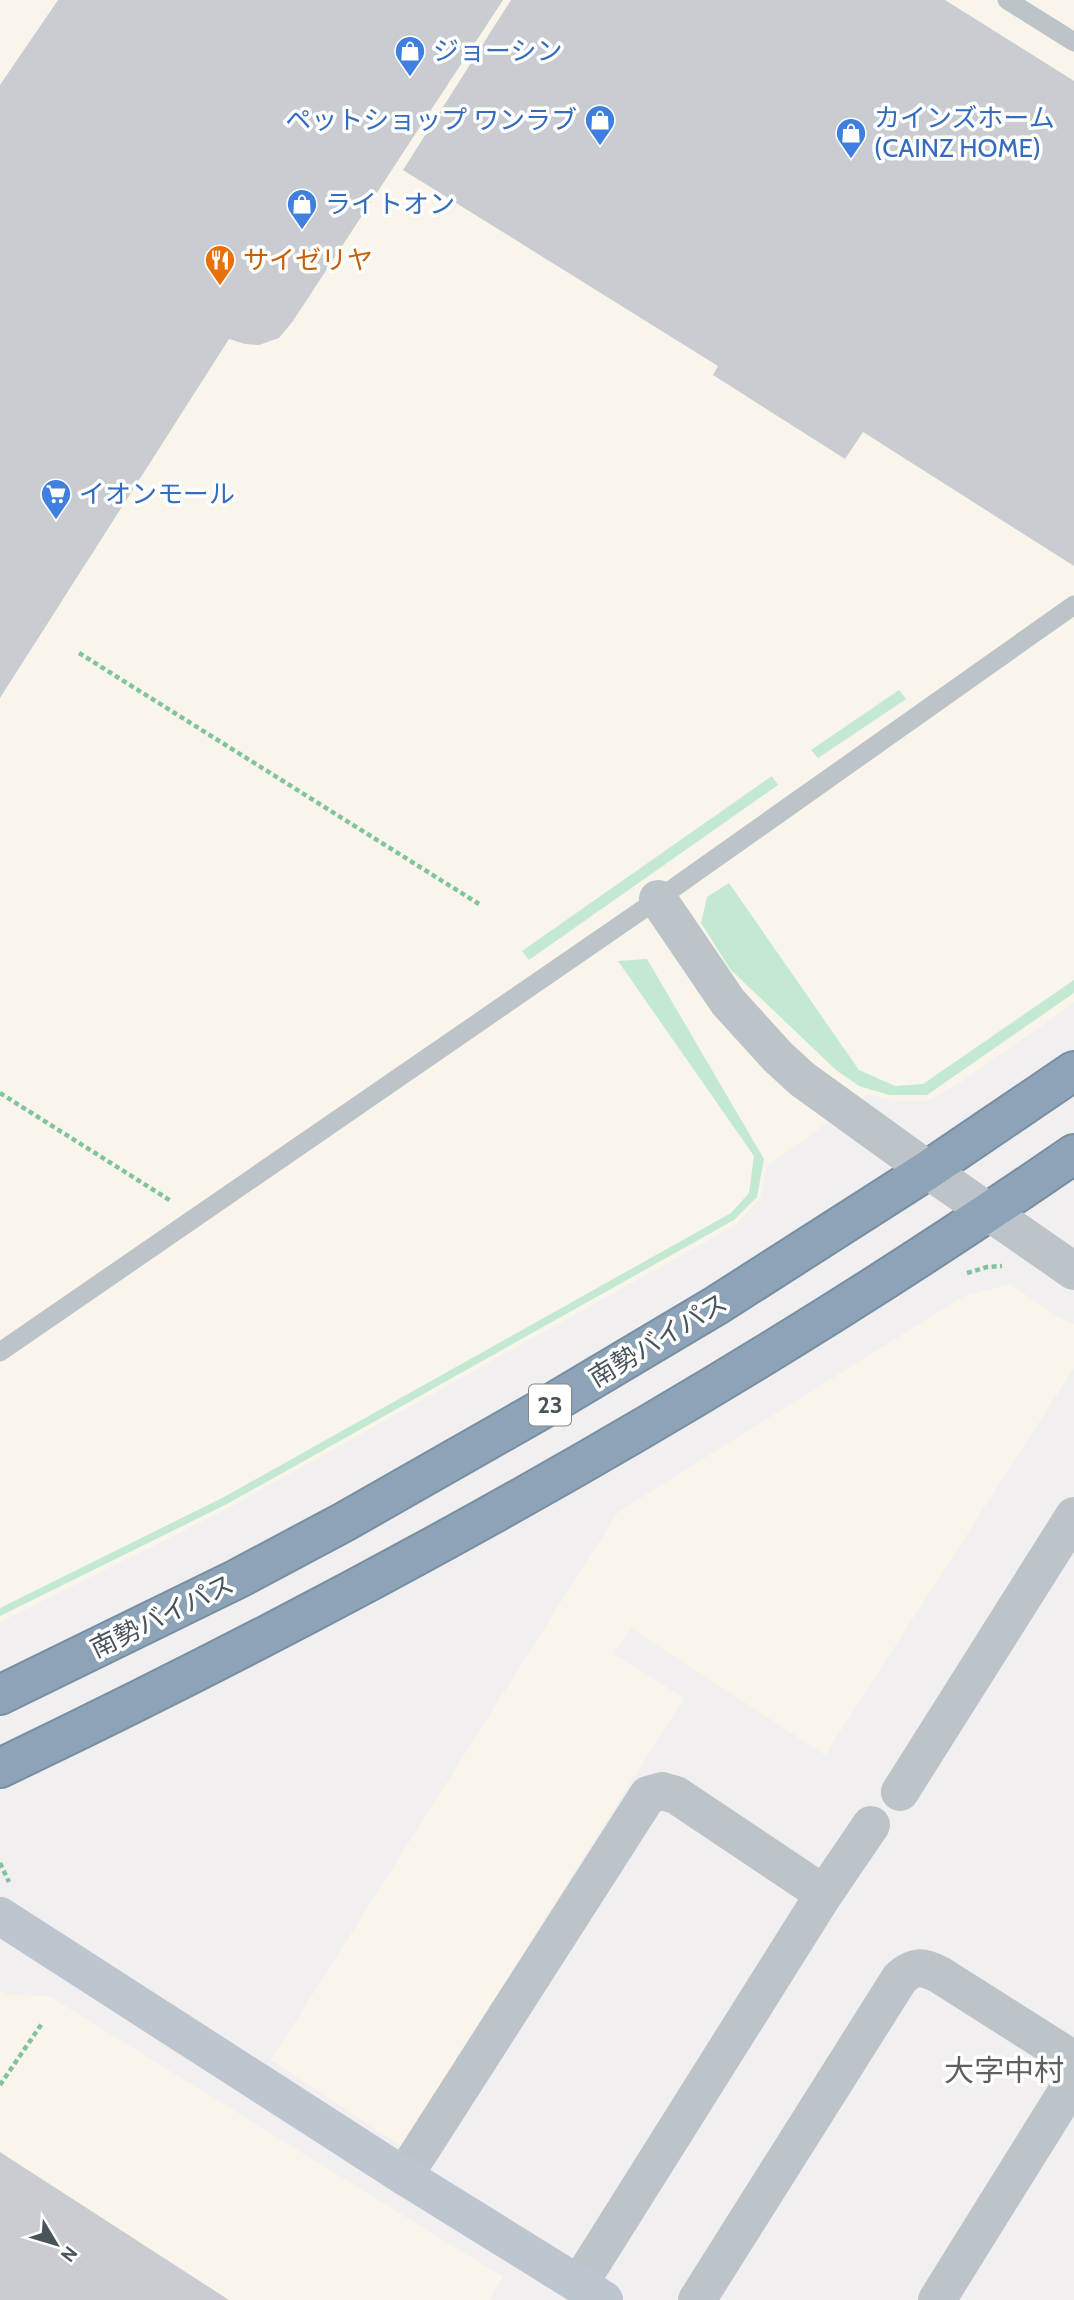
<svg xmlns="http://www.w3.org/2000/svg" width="1074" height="2300" font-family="Cabin,'Noto Sans JP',sans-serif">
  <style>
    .commercial { fill: #faf5eb }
    .green { fill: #c3e9d0 }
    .building { fill: #c9ccd1 }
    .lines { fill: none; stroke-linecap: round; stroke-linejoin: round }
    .highway-casing { stroke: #788fa3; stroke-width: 42 }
    .path { stroke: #7fc39f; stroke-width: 4.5; stroke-dasharray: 5 3.5; stroke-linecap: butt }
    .lane { stroke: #bcc4ca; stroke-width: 19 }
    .street { stroke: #bcc4ca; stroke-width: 38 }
    .secondary { stroke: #bdc6ce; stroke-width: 38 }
    .highway { stroke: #8da3b8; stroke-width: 38 }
    .labels { text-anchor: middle; stroke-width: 7; stroke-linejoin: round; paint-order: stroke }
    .shield { fill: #fff; stroke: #80878c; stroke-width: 2 }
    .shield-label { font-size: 24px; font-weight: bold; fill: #49535a }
    .shop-label { font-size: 26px; fill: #366cbe; stroke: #fff; text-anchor: start }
    .food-label { font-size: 26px; fill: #c56008; stroke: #fff; text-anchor: start }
    .street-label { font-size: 26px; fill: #49535a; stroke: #fff }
    .quarter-label { font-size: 30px; fill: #5c6063; stroke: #fff }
  </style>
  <rect width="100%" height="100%" fill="#f1efef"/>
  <path class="commercial" d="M0 0H1074V1003L958 1084 927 1101H893L868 1094 767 1166 760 1198 737 1224 225 1510 0 1622Z
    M1010 1284 1058 1317 1074 1324V1368L825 1755 631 1628 614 1654 684 1698 401 2146 271 2060 618 1512 964 1296Z
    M0 1990 8 1995 49 1996 503 2277 489 2300H0Z"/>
  <path class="green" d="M899 690 906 699 818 758 811 750Z
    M772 776 778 785 529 960 522 951Z
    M729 883 859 1070 895 1086 923 1084 1074 980V993L927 1095H889L859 1086 836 1070 730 969 701 923 707 897Z
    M647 959 764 1159 757 1197 734 1220 227 1504 0 1616V1608L224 1497 731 1213 749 1193 754 1156 618 961Z"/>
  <path class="building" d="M58 0H503L293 321 279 338 259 345 245 344 229 339 0 698V85Z
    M511 0H945L1074 81V566L863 432 845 459 713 375 718 366 403 170Z
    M0 2152 229 2300H0Z"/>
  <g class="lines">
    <g class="highway-casing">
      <path id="highway" d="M0 1695 237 1579 344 1522 544 1408 717 1305 928 1170 1074 1071
        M0 1768C372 1590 735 1388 1074 1154"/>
    </g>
    <path class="path" d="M79 653 479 904
      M0 1093 171 1201
      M967 1273 987 1267 1002 1266
      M0 1863 9 1882
      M0 2085 43 2022"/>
    <path class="lane" d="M1007 0 1074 42
      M0 1352 658 899 1074 605"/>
    <path class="street" d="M658 899 728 1002 778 1057 802 1079 928 1170 1074 1271
      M900 1792 1074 1516
      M824 1894 871 1825
      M404 2176 648 1795 662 1791 676 1795 824 1894 579 2284
      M697 2300 900 1978C915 1965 923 1966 940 1975L1074 2060
      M937 2300 1074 2080"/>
    <path class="secondary" d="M0 1916 404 2176 604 2300"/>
    <use href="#highway" class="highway"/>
  </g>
  <defs>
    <g id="shop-pin" transform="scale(1.575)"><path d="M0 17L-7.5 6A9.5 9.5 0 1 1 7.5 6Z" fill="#3f7fe0" stroke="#fff"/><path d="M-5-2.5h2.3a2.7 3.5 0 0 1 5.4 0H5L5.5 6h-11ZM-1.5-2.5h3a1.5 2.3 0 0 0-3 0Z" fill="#fff"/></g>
    <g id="restaurant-pin" transform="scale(1.575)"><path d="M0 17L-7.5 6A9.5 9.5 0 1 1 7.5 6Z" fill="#e8710a" stroke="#fff"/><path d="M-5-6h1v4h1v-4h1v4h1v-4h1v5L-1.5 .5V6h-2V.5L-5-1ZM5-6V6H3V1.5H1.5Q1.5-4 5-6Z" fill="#fff"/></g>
    <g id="supermarket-pin" transform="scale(1.575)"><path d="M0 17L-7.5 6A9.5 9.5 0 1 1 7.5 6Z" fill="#3f7fe0" stroke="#fff"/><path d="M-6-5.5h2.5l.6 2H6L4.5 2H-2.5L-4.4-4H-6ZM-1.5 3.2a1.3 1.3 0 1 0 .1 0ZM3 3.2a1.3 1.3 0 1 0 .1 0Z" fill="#fff"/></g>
  </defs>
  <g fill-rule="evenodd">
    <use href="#shop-pin" x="410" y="51"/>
    <use href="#shop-pin" x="600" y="120"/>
    <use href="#shop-pin" x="851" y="133"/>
    <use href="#shop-pin" x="302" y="204"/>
    <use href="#restaurant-pin" x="220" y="260"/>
    <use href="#supermarket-pin" x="56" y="494"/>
  </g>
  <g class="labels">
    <rect class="shield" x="529" y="1384.5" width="42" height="41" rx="5"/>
    <g class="shield-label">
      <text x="550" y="1413">23</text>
    </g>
    <g class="shop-label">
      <text x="433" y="60">ジョーシン</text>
      <text x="874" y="127">カインズホーム<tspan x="874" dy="30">(CAINZ HOME)</tspan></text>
      <text x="577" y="129" text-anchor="end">ペットショップ ワンラブ</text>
      <text x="325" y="213">ライトオン</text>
      <text x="79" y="503">イオンモール</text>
    </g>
    <g class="food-label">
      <text x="243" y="269">サイゼリヤ</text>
    </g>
    <g class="street-label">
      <text transform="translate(658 1340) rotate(-31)" y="9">南勢バイパス</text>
      <text transform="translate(162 1616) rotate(-26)" y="9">南勢バイパス</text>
    </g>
    <g class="quarter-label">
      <text x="1004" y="2081">大字中村</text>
    </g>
  </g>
  <g transform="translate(56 2244) rotate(128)" stroke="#ffffff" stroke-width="5" paint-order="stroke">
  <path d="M0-5L12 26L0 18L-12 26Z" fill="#49535a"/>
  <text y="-10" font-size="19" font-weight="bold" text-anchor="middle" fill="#49535a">N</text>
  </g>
</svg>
